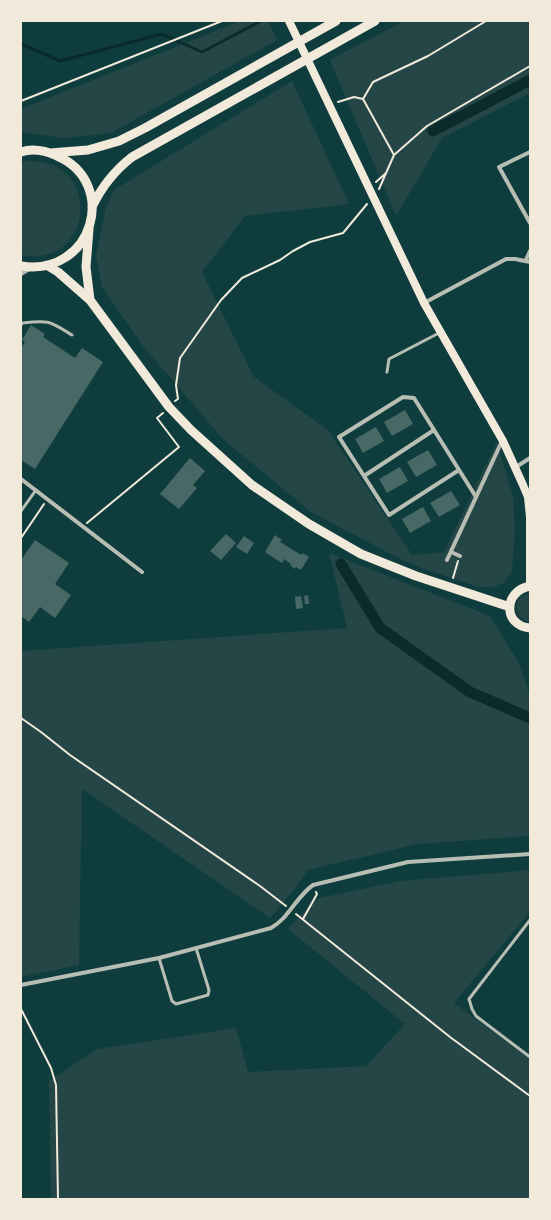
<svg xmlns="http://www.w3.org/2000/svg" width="551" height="1220" font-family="Merriweather,serif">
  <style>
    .green { fill: #244646 }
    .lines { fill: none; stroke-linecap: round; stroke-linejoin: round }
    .stream { stroke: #0a2a2b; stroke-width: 3 }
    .canal { stroke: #0a2a2b; stroke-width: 11 }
    .building { fill: #486865 }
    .path { stroke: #f1e9da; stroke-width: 2 }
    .service { stroke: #b8beb3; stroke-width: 3 }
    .minor { stroke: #b8beb3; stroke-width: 4 }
    .secondary { stroke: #f1e9da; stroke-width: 8 }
    .primary { stroke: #f1e9da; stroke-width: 9 }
    .trunk { stroke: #f1e9da; stroke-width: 9 }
  </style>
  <rect width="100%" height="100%" fill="#0f3d3e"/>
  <path class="green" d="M240 21H268L277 40 111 133 63 138 21 132V109Z
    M404 21H530V93L442 138 396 216 330 60Z
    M292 81 349 204 245 216 202 272 254 377 328 430 412 555 444 552 497 442 513 497 515 531 512 571 504 583 492 587H479L430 571 402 560 311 512 223 439 143 346 102 287 96 256 106 207 114 190Z
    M28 161C104 159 94 270 21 255V162Z
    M329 553 490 616 520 665 530 696V836L418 844 308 870 295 889 270 918 82 789 79 965 21 977V651L347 628Z
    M530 593V622C517 620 513 608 520 597Z
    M530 870V912L454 1003 530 1059V1199H51L49 1081 97 1049 236 1028 248 1072 366 1066 405 1024 288 929 315 899 400 881Z"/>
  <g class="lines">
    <path class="stream" d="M21 44 60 61 162 34 202 52 261 21"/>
    <path class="canal" d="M433 131 530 80
      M341 564 380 628 470 692 530 718"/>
  </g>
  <path class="building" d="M31 325 45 334 43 337 75 358 82 348 103 362 35 469 21 460V348L25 342 22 340Z
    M405 410 413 424 392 436 384 422Z
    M376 427 384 441 363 453 355 439Z
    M428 450 437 465 416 477 407 462Z
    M190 458 205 471 193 485 197 488 179 509 160 494Z
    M400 467 408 481 387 493 379 479Z
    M451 491 460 505 439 517 430 503Z
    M423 507 431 521 410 533 402 519Z
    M226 534 236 543 221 560 210 551Z
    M275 535 282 540 280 542 301 555 302 553 309 557 301 570 296 567 295 569 290 565 291 564 284 559 282 563 265 552Z
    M244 536 254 543 247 554 236 547Z
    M35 540 69 563 55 584 71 595 55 618 40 607 29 622 21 616V560Z
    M308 595 309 604H305L304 596Z
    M301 596 303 608 296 609 295 597Z"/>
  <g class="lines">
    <path class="path" d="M363 99 373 82 428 56 486 21
      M21 101 222 21
      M338 102 354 97 363 99 394 155
      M376 182 386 173
      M379 189 394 155 427 126 530 66
      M175 401 178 399 176 385 180 358 221 300 242 278 280 260 293 251 310 242 343 233 367 204
      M87 523 179 447 157 418 163 413
      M21 538 44 504
      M453 578 458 561
      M21 718 41 732 70 755 260 886 286 906
      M296 914 450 1037 530 1096
      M303 919 317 894 316 892
      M21 1009 51 1068 56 1085 58 1199"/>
    <path class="service" d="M21 325 22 323C50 320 49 321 72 335
      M387 372 389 359 439 333
      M21 511 36 490
      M530 920 469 999 472 1009 476 1016 530 1057
      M159 958 172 1001 176 1004 208 995 209 990 196 948"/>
    <path class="minor" d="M530 152 499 167 530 223
      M526 260 530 251
      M21 274 31 268
      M424 303 506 259H515L530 262
      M516 467 530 458
      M459 470 389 515 339 437 403 397 414 398 476 497
      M364 476 434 430
      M21 479 142 572
      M451 552 460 556
      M447 560 502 441
      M21 985 159 958 271 928C289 918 296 897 313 885L408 862 530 854"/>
    <path class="secondary" d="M289 21 424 303 503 441 523 485 528 497 530 517V586"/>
    <path class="primary" d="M89 229 86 267 90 300
      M48 266 58 272 90 300 169 407 191 430 252 485 309 524 361 554 416 576 510 607
      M530 586C503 591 503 626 530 628"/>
    <path class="trunk" d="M21 152C33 148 46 151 57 156 119 182 94 277 21 266
      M50 153 88 150 119 141 145 128 336 21
      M92 207C102 186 114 171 132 157L375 21"/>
  </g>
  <rect width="551" height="1220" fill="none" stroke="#f1e9da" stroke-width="44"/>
</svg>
